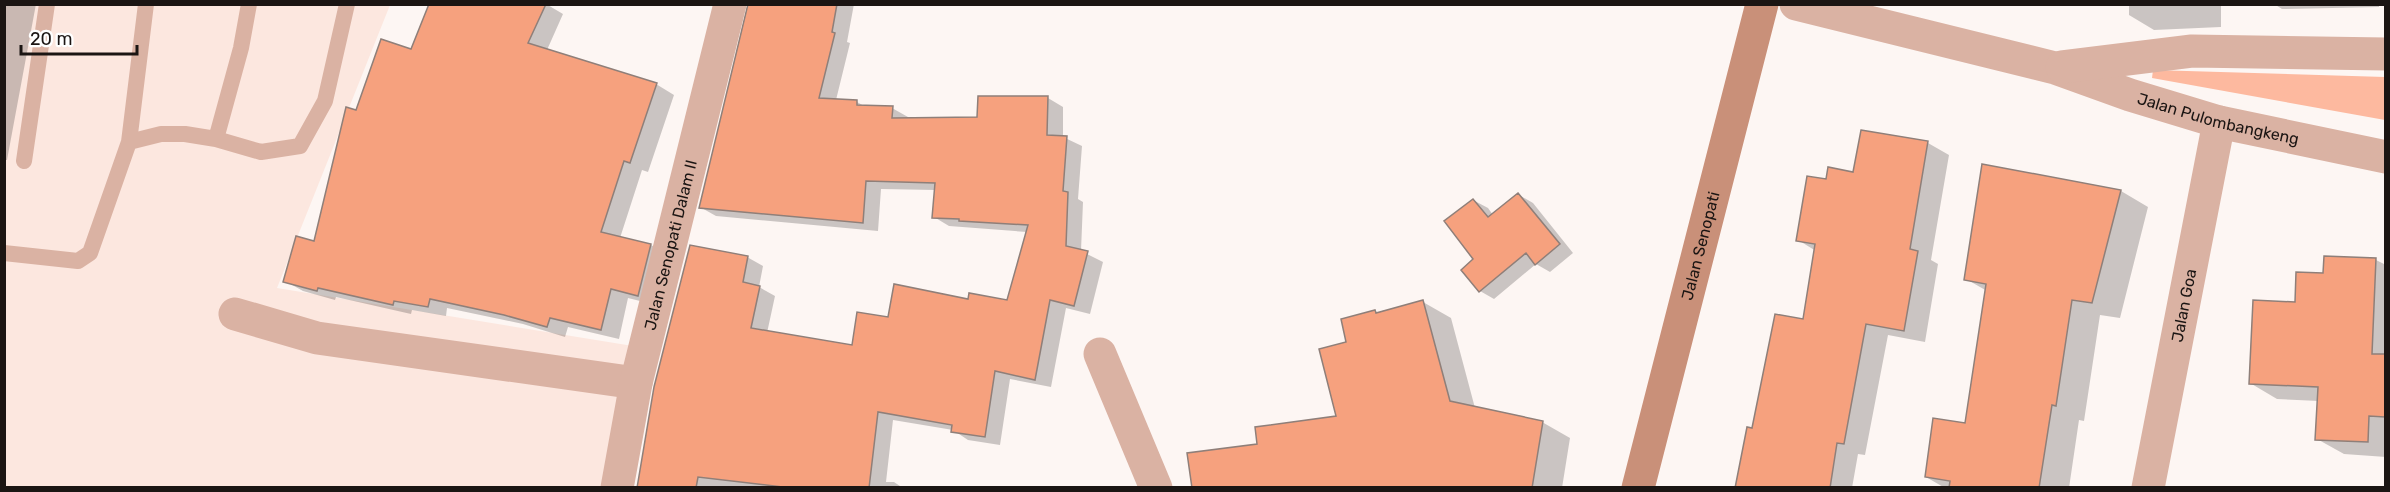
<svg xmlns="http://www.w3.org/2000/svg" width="2390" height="492" font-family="Rubik,sans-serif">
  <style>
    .built { fill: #fce7df }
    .green { fill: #fdb99f }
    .shadow { fill: #0003 }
    .building { fill: #f6a17e; stroke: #8f7f79; stroke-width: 1.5 }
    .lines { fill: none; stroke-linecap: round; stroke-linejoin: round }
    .service { stroke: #dab2a3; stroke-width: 16 }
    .minor { stroke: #dab2a3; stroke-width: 33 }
    .secondary { stroke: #c99079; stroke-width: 33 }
    .labels { text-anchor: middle; stroke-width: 4.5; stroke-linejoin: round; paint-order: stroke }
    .street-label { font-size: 16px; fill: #1b1513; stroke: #fff }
  </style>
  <rect width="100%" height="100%" fill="#fdf6f3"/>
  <path class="built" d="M4 5H390L277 288 633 346 606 487H5Z"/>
  <path class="green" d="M2153 70 2385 77V120L2152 78Z"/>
  <path class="shadow" d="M4 4H36L7 160H4Z
    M431 4H546L563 14 547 50 656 84 674 95 648 172 642 170 620 238 651 245 668 255 656 305 628 298 619 339 568 327 565 337 523 324 447 308 446 316 412 310 411 314 336 297 335 300 303 291 285 281 315 243 357 112 411 51Z
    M750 4H854L847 42 850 43 836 100 857 102 866 107 892 108 908 117V119H978L1048 98 1063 107V137L1082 146 1078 199 1083 202 1081 251 1103 262 1090 314 1066 308 1051 387 1010 379 1000 445 968 440 953 430 893 420 886 482H894L903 488H642L747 257 763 266 759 287 775 296 767 333 853 347 890 319 969 300 1008 302 1027 232 949 226 934 217 935 190 881 189 878 231 716 216 700 207Z
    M2129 4H2221V27L2154 30 2129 15Z
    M2274 4H2379V7L2282 9Z
    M1862 132 1928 143 1949 155 1931 260 1938 264 1925 342 1888 335 1865 455 1858 454 1852 488H1736L1753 430 1804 321 1816 251 1798 240 1827 181 1855 174Z
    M1984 165 2121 191 2148 207 2120 318 2100 315 2084 421 2079 420 2069 488H1945L1926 477 1966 425 1987 291 1966 279Z
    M1519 195 1533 203 1573 253 1550 272 1536 264 1494 299 1480 291 1475 260 1473 200 1488 208 1493 215Z
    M2326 257 2376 260 2386 265V457L2344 454 2317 439 2319 401 2277 399 2250 383 2297 304 2325 275Z
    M1423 302 1451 318 1475 408 1542 422 1570 438 1562 488H1193L1259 445 1338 417 1348 343 1375 311 1379 313Z"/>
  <path class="building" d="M429 4H546L528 43 657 83 630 163 624 161 601 232 651 244 638 296 611 289 601 330 550 318 547 327 504 315 430 299 428 307 394 301 393 305 318 288 317 291 283 282 296 236 314 241 346 107 356 110 381 39 411 49Z
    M748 4H837L832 32 835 33 819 98 857 100V105L893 106 892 118 977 117 978 96H1048L1047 135 1067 136 1063 191 1068 192 1066 246 1088 251 1074 306 1050 300 1035 380 995 371 985 437 951 432 952 425 878 412 869 488H791L698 477 696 488H637L654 387 690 245 748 256 743 282 760 286 751 328 852 345 857 312 888 317 894 284 968 299 969 293 1007 300 1028 225 959 221V219L932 218 935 183 866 181 863 223 699 208Z
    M1861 130 1928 141 1910 249 1918 251 1904 331 1866 324 1844 444 1837 443 1830 488H1735L1747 427 1752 428 1775 314 1803 319 1815 244 1796 241 1807 176 1826 179 1828 167 1853 172Z
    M1982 164 2121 190 2092 303 2072 300 2056 406 2052 405 2039 488H1949L1950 481 1925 477 1933 418 1965 423 1986 284 1964 280Z
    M1518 193 1560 244 1535 265 1526 253 1479 292 1461 270 1473 259 1444 221 1473 199 1488 217Z
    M2324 256 2376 258 2372 354H2385V417L2369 416 2368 442 2315 440 2318 387 2249 384 2253 300 2295 302 2296 272 2323 273Z
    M1423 300 1450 401 1543 421 1532 488H1192L1187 453 1257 444 1255 427 1336 416 1319 349 1346 342 1341 319 1375 310 1376 313Z"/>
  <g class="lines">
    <path class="service" d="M216 139 241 48 249 4
      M129 142 146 4
      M24 161 47 4
      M4 253 78 261 90 253 129 142 161 134H185L216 139 261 152 300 146 325 101 347 4"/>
    <g class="minor">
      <path id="s1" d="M1796 4 2055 68 2130 95 2219 122 2386 157"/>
      <path d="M2062 67 2192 51 2386 54"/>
      <path d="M235 314 317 338 636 383"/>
      <path d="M1100 354 1156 488"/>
      <path id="s2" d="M617 488 636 383 730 4"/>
      <path id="s3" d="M2148 488 2219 122"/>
    </g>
    <path class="secondary" id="s4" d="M1638 488 1762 4"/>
  </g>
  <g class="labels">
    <g class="street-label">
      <text dy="6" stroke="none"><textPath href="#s1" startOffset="438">Jalan Pulombangkeng</textPath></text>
      <text dy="6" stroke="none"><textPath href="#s2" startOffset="249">Jalan Senopati Dalam II</textPath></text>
      <text dy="6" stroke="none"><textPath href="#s4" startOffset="250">Jalan Senopati</textPath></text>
      <text dy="6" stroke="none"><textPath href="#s3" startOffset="186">Jalan Goa</textPath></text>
    </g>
  </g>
  <rect width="2390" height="492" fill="none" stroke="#1b1513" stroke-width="12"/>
  <path d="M21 45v9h116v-9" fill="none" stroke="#1b1513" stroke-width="3"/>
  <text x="30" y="45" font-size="18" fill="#1b1513" stroke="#ffffff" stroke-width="4.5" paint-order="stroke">20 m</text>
</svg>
